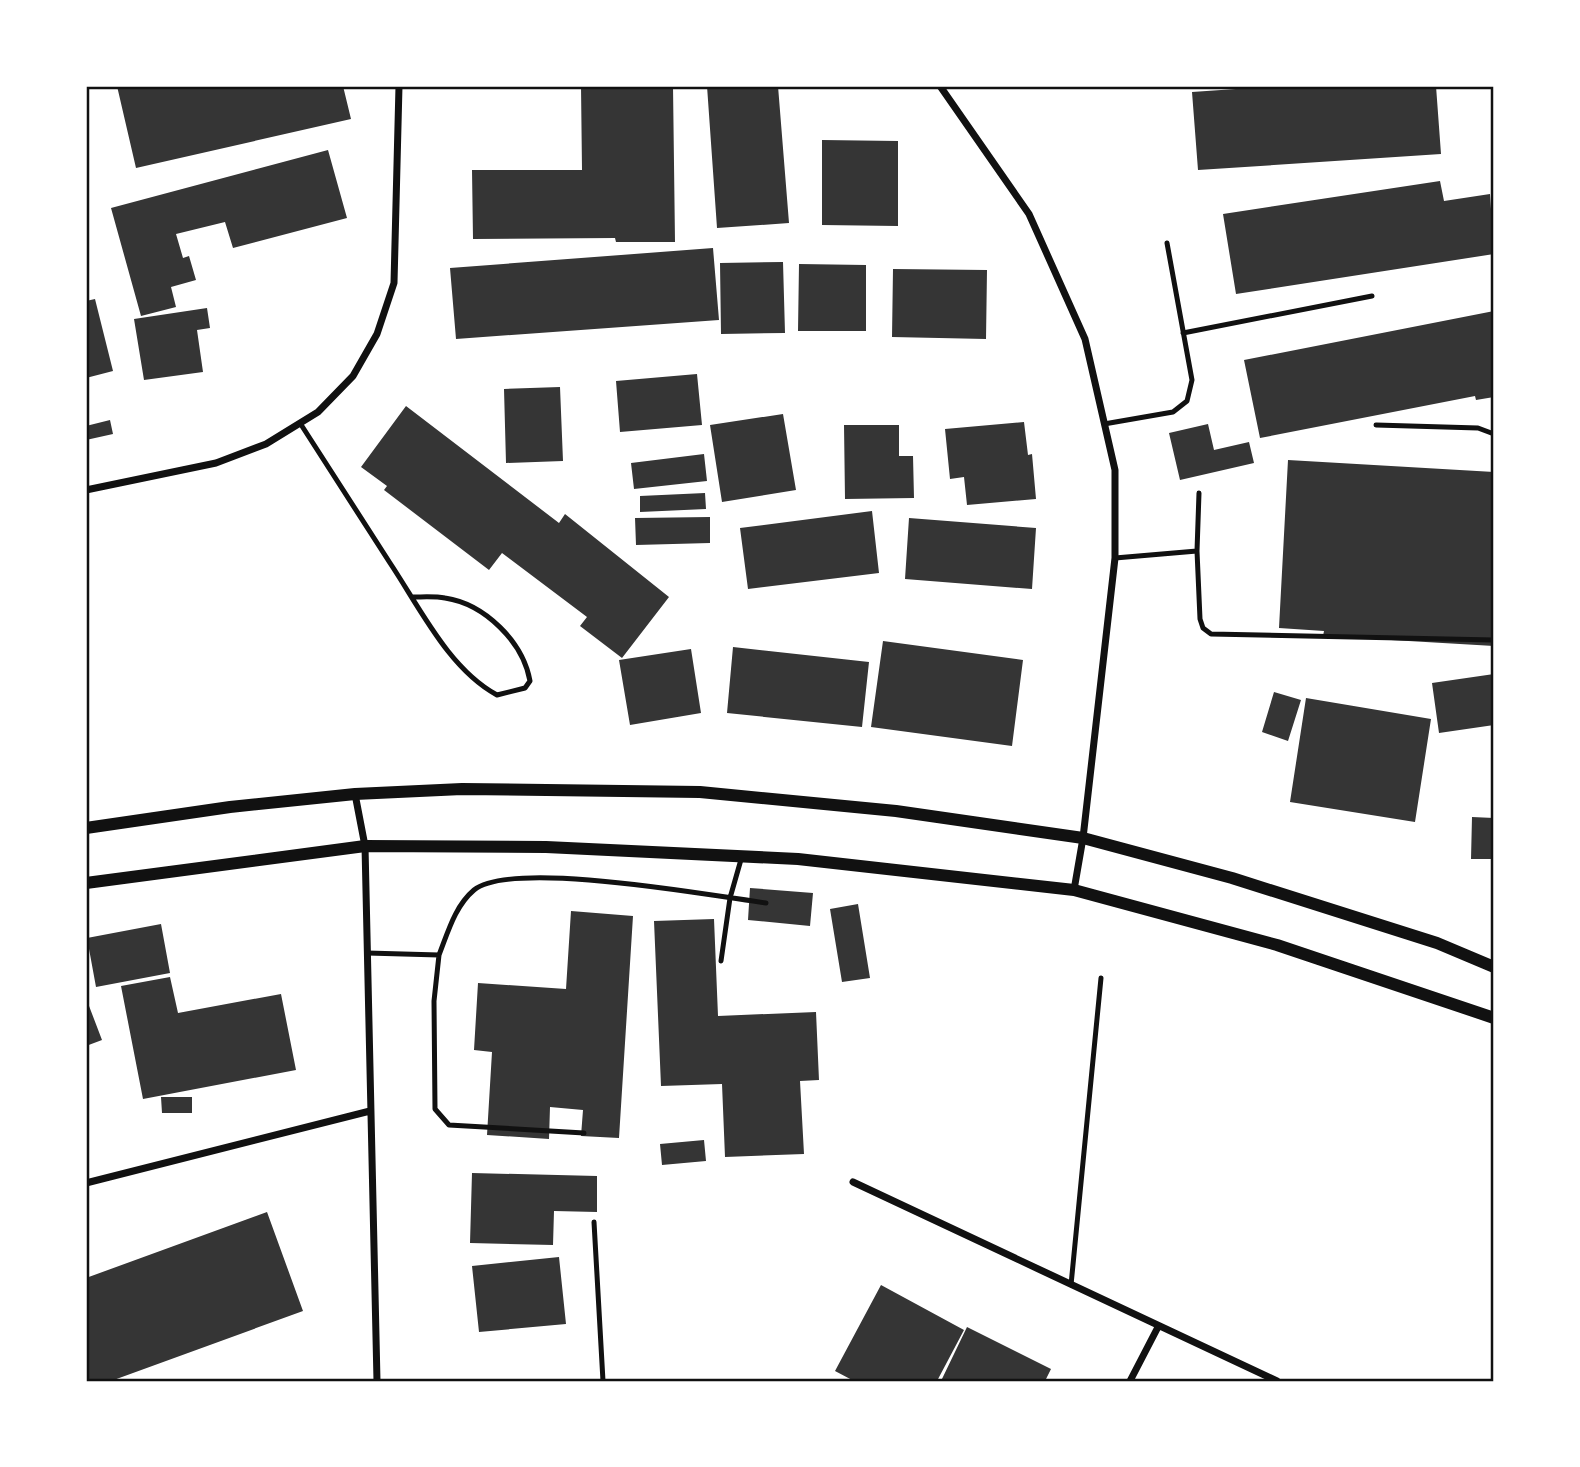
<svg xmlns="http://www.w3.org/2000/svg" width="1580" height="1467" font-family="'Nunito Sans',sans-serif">
  <style>
    .building { fill: #353535 }
    .lines { fill: none; stroke-linecap: round; stroke-linejoin: round }
    .service { stroke: #111; stroke-width: 5 }
    .minor { stroke: #111; stroke-width: 7 }
    .tertiary { stroke: #111; stroke-width: 12 }
    .neatline { fill: none; stroke: #111; stroke-width: 2.5 }
  </style>
  <rect width="100%" height="100%" fill="#fff"/>
  <path class="building" d="M117 86H343L351 119 136 168Z
    M581 86H673L675 242H616L615 238 473 239 472 170H582Z
    M707 86H778L789 223 717 228Z
    M1278 86H1436L1441 154 1198 170 1192 92Z
    M822 140 898 141V226L822 225Z
    M328 150 347 218 233 248 225 222 176 234 183 258 189 256 196 280 171 287 176 307 141 316 111 208Z
    M1440 181 1444 201 1490 194 1494 254 1236 294 1223 214Z
    M713 248 719 320 456 339 450 268Z
    M783 262 785 333 721 334 720 263Z
    M799 264 866 265V331H798Z
    M893 269 987 270 986 339 892 337Z
    M95 299 113 371 86 378V301Z
    M207 308 210 328 197 330 203 372 144 380 134 319Z
    M1494 311V397L1476 400 1475 396 1260 438 1244 360Z
    M697 374 702 425 620 432 616 381Z
    M560 387 563 461 506 463 504 389Z
    M406 406 559 523 565 514 669 597 622 658 580 626 587 617 502 553 489 570 384 490 387 486 361 467Z
    M783 414 796 490 722 502 710 425Z
    M110 420 113 434 86 440V426Z
    M1024 422 1028 455 1032 454 1036 499 967 505 964 477 950 479 945 429Z
    M1208 424 1214 450 1249 442 1254 463 1180 480 1169 433Z
    M844 425H899V456H913L914 498 845 499Z
    M704 454 707 481 634 489 631 463Z
    M1288 460 1494 472V646L1323 636 1324 631 1279 628Z
    M705 493 706 509 640 512V496Z
    M872 511 879 573 748 589 740 528Z
    M710 517V543L636 545 635 518Z
    M909 518 1036 528 1032 589 905 579Z
    M883 641 1023 660 1012 746 871 727Z
    M733 647 869 662 862 727 727 713Z
    M691 649 701 713 630 725 619 660Z
    M1494 674V725L1439 733 1432 683Z
    M1274 692 1301 700 1288 741 1262 732Z
    M1306 698 1431 719 1415 822 1290 802Z
    M1472 817 1494 818V859H1471Z
    M750 888 813 893 810 926 748 920Z
    M858 904 870 978 842 982 830 909Z
    M571 911 633 916 619 1138 581 1136 583 1110 550 1107 549 1139 487 1135 492 1052 474 1050 478 983 566 989Z
    M714 919 718 1016 816 1012 819 1080 800 1081 804 1154 725 1157 722 1084 661 1086 654 921Z
    M161 924 170 973 96 987 87 938Z
    M170 977 178 1013 281 994 296 1070 143 1099 121 986Z
    M86 998 102 1040 86 1046Z
    M161 1097H192V1113H162Z
    M704 1140 706 1161 662 1165 660 1144Z
    M472 1173 597 1176V1212L554 1211 553 1245 470 1243Z
    M267 1212 303 1311 111 1381H86V1278Z
    M559 1257 566 1324 479 1332 472 1266Z
    M881 1285 964 1330 937 1381H854L835 1371Z
    M967 1327 1051 1369 1045 1381H941Z"/>
  <g class="lines">
    <path class="service" d="M1183 333 1372 296
      M300 423C330 469 360 516 390 563 420 608 449 669 497 695L525 688 530 681C523 642 485 604 445 598 435 596 423 597 412 597
      M1104 424 1173 412 1187 401 1192 380 1167 243
      M1376 425 1478 428 1494 434
      M1199 493 1197 551 1200 619 1203 628 1211 634 1494 640
      M1115 558 1197 551
      M367 953 439 955C448 932 455 906 474 890 512 859 714 896 766 903
      M439 955 434 1001 435 1109 449 1125 584 1133
      M721 961 730 898 742 856
      M594 1222 603 1381
      M1071 1285 1101 978"/>
    <path class="minor" d="M940 86 1029 214 1085 339 1115 470V558L1083 838 1074 890
      M86 490 216 463 266 444 318 412 353 376 377 334 394 283 399 86
      M355 794 365 846 377 1381
      M853 1182 1277 1381
      M86 1183 370 1111
      M1130 1381 1158 1327"/>
    <path class="tertiary" d="M86 828 230 807 355 794 462 789 700 792 896 811 1083 838 1232 878 1437 943 1494 967
      M86 883 365 846 546 847 798 859 1074 890 1277 945 1494 1018"/>
  </g>
  <rect width="1580" height="1467" fill="none" stroke="#ffffff" stroke-width="175"/>
  <rect x="88" y="88" width="1404" height="1292" class="neatline"/>
</svg>
